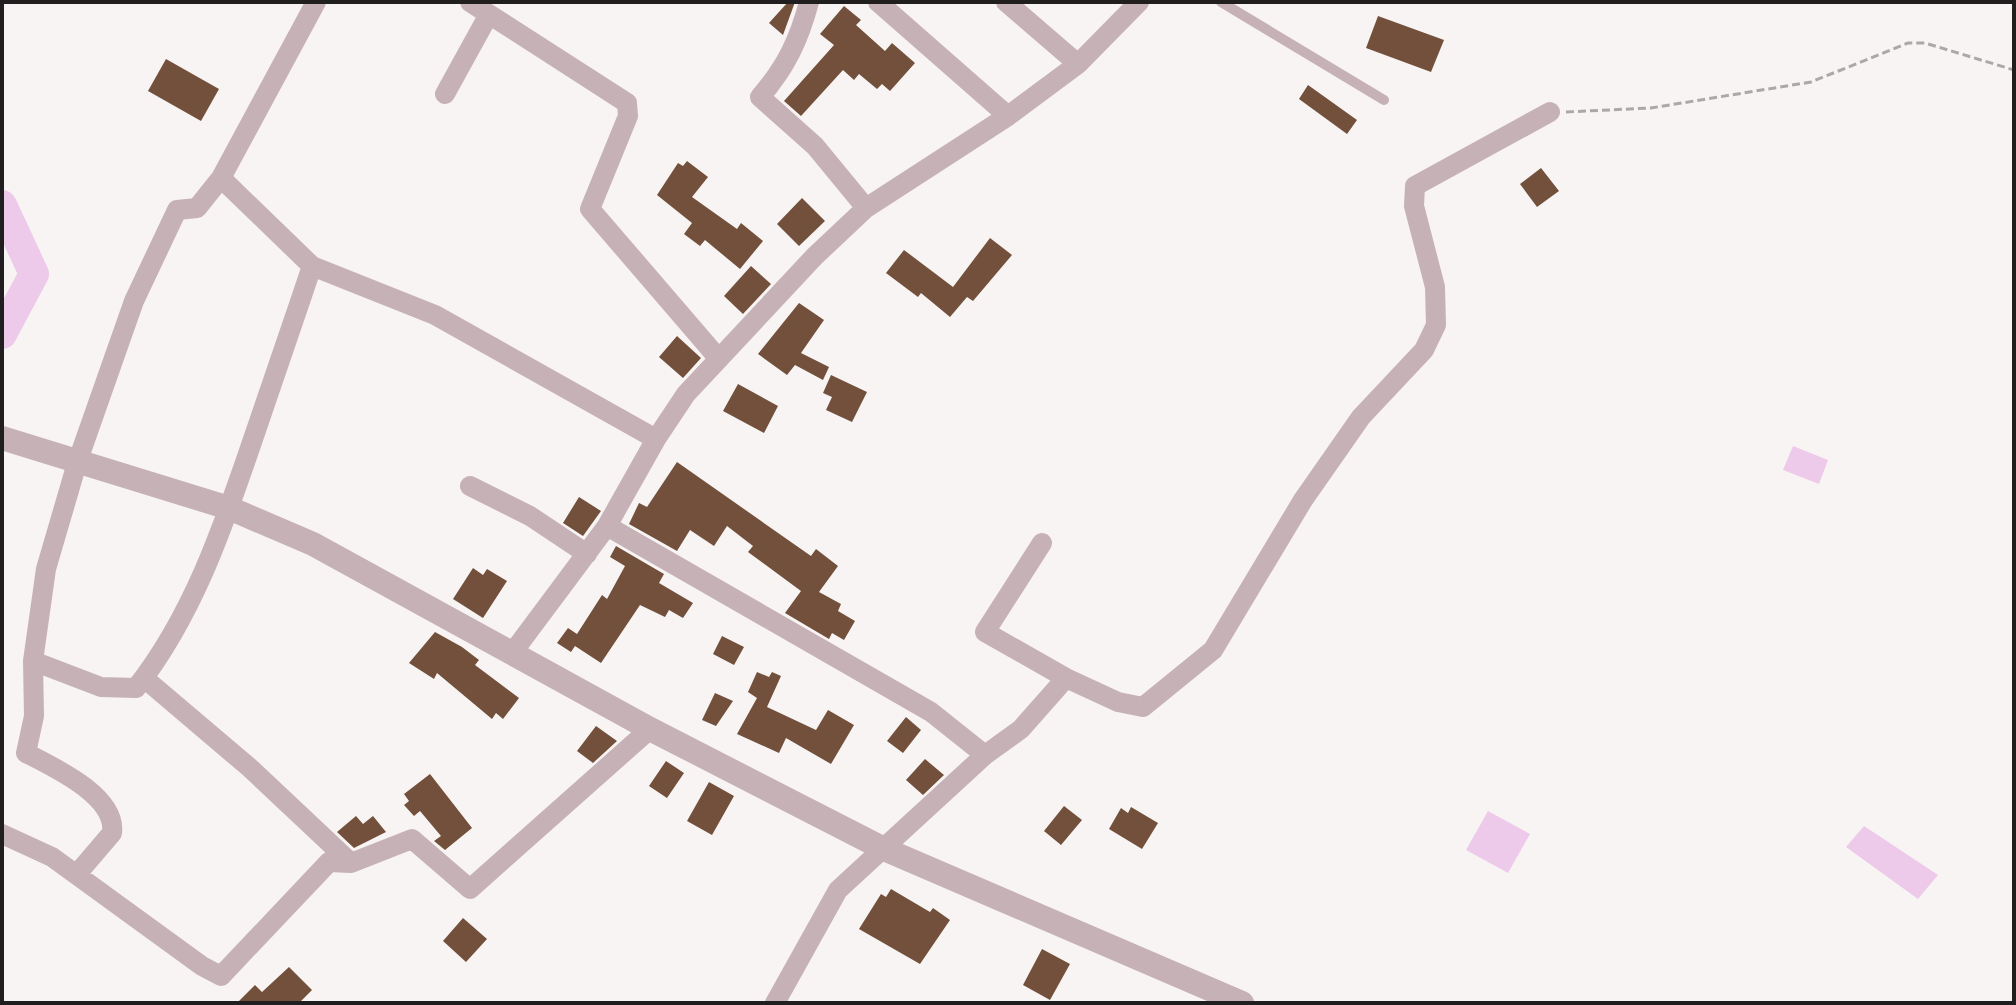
<svg xmlns="http://www.w3.org/2000/svg" width="2016" height="1005" font-family="'Crimson Pro',serif">
  <style>
    .water { fill: #edcae9 }
    .lines { fill: none; stroke-linecap: round; stroke-linejoin: round }
    .river { stroke: #edcae9; stroke-width: 30 }
    .building { fill: #72503b }
    .path { stroke: #aca8a8; stroke-width: 3; stroke-dasharray: 8 4; stroke-linecap: butt }
    .service { stroke: #c6b1b7; stroke-width: 10 }
    .minor { stroke: #c6b1b7; stroke-width: 20 }
    .tertiary { stroke: #c6b1b7; stroke-width: 24 }
  </style>
  <rect width="100%" height="100%" fill="#f8f4f3"/>
  <path class="water" d="M1793 446 1828 460 1819 484 1783 470Z
    M1488 811 1530 834 1508 873 1466 850Z
    M1864 826 1938 875 1918 899 1846 847Z"/>
  <g class="lines">
    <path class="river" d="M2 205 34 274 2 334"/>
  </g>
  <path class="building" d="M788 2H795L783 35 769 23Z
    M844 6 861 20 856 25 885 51 892 43 915 63 890 91 882 84 877 89 859 74 854 80 843 70 801 116 784 101 834 45 820 34Z
    M1378 16 1444 40 1431 72 1366 48Z
    M166 59 219 89 201 121 148 91Z
    M1308 85 1357 120 1347 134 1299 99Z
    M687 161 708 177 692 197 737 229 741 223 763 241 740 269 705 240 700 246 684 234 692 223 657 195 678 163 683 166Z
    M1541 168 1559 191 1537 207 1520 184Z
    M802 198 825 221 799 246 777 224Z
    M990 238 1012 255 973 301 967 297 950 317 921 293 918 297 886 273 904 250 953 287Z
    M751 266 771 284 743 314 724 296Z
    M799 303 824 320 801 353 829 367 823 380 795 365 787 375 758 354Z
    M677 336 701 358 683 378 659 357Z
    M831 375 867 392 852 422 826 410 832 397 823 393Z
    M738 384 778 406 764 433 723 411Z
    M677 462 811 556 816 549 838 566 819 592 841 604 838 611 855 621 844 640 832 633 829 639 785 613 801 591 748 552 753 546 727 526 714 546 690 530 677 551 629 524 639 503 647 507Z
    M579 497 601 511 583 536 563 523Z
    M616 546 664 574 659 583 693 603 683 618 669 610 665 617 640 605 601 663 575 646 571 652 557 643 568 628 577 634 602 595 607 599 625 566 610 557Z
    M473 568 483 575 487 569 507 581 483 618 453 599Z
    M435 632 462 647 479 660 475 665 519 698 503 719 496 713 492 719 437 673 434 679 409 663Z
    M722 636 744 647 734 665 713 654Z
    M757 672 769 677 772 672 781 676 767 707 816 730 828 710 854 725 831 764 786 738 779 753 737 734 757 698 748 692Z
    M715 693 733 701 716 726 702 720Z
    M906 717 921 730 903 753 887 741Z
    M596 726 617 741 593 763 577 751Z
    M925 759 944 775 923 795 906 780Z
    M666 761 684 773 667 798 649 786Z
    M430 774 472 828 445 850 434 841 441 836 420 811 414 816 404 805 409 801 404 794Z
    M709 782 734 796 712 835 687 821Z
    M1064 806 1082 820 1061 845 1044 831Z
    M1131 807 1158 823 1142 849 1109 829 1121 808 1128 813Z
    M356 816 363 824 373 816 386 832 354 848 337 832Z
    M891 889 930 912 933 908 950 920 920 964 859 929 881 894 886 897Z
    M463 918 487 939 466 962 443 941Z
    M1042 949 1070 964 1050 1000 1023 985Z
    M289 967 312 990 299 1003H237L255 985 262 992Z"/>
  <g class="lines">
    <path class="path" d="M1566 112 1651 108 1811 82 1908 43H1925L2014 70"/>
    <path class="service" d="M1221 2 1384 100"/>
    <path class="minor" d="M470 2 627 103 628 116 590 209 719 359
      M809 2C799 40 786 67 760 97L815 146 866 208
      M878 2 1008 116
      M1006 2 1078 64
      M445 94 488 16
      M221 178 312 266 435 315 656 439
      M470 486 530 516 587 554
      M607 526 931 712 985 755
      M1042 543 985 632 1066 678
      M513 652 607 526 656 439 686 394 815 256 866 208 1008 116 1078 64 1139 2
      M33 661 101 687 136 688C192 617 222 530 251 445 271 386 292 326 312 266
      M144 678 250 768 351 863
      M2 834 52 857 202 966 221 976 329 862 351 863 412 839 470 889 650 729
      M77 874 112 833C117 796 53 767 26 753L34 716 33 661 46 569 77 463 134 301 177 210 197 208 221 178 316 2
      M775 1003 838 890 985 755 1021 729 1066 678 1118 702 1143 707 1213 650 1303 500 1361 417 1424 350 1436 325 1435 287 1414 206 1415 186 1550 112"/>
    <path class="tertiary" d="M2 438 229 508 313 544 650 729 884 849 1242 1003"/>
  </g>
  <rect width="2016" height="1005" fill="none" stroke="#201e1e" stroke-width="8"/>
</svg>
